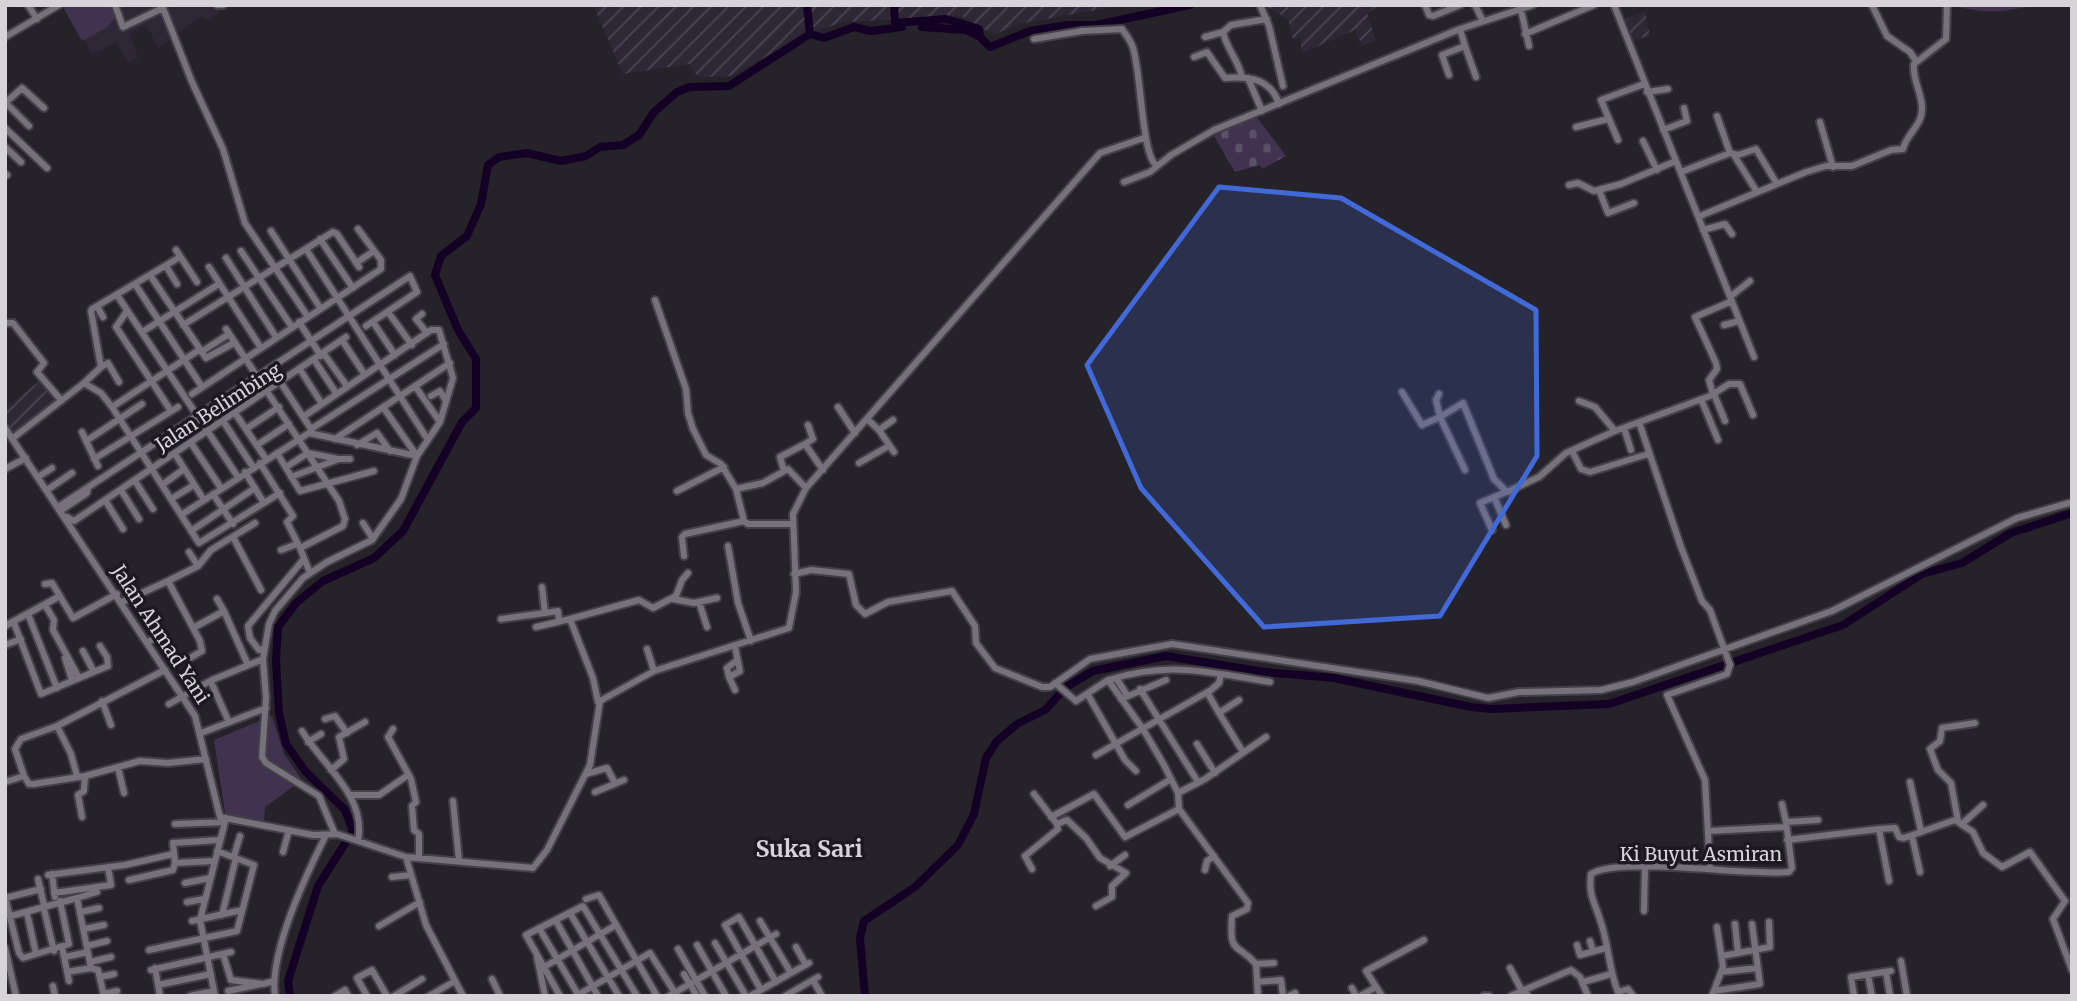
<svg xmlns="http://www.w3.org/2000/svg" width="2077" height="1001" font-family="Merriweather,serif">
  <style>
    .built { fill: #2e2735 }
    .industrial { fill: url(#industrial-furrows) }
    .green { fill: #41334f }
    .cemetery { fill: url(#cemetery-stones) }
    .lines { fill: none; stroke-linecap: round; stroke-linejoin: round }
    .river { stroke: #140024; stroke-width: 8 }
    .minor-casing { stroke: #434046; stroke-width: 10 }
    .minor { stroke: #76717b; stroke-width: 6 }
    .marked { fill: #4269d8; fill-opacity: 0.2; stroke: #4269d8; stroke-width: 5; stroke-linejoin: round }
    .labels { text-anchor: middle; stroke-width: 7; stroke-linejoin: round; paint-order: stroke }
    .street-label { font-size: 19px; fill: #d6d4d9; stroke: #1d1921 }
    .quarter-label { font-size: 23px; font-weight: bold; fill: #d6d4d9; stroke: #1d1921 }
  </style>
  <defs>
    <pattern id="industrial-furrows" width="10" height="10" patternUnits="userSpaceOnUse" patternTransform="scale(1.75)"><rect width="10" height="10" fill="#2e2735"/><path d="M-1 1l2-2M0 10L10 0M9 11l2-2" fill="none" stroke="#4c4552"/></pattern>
    <pattern id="cemetery-stones" width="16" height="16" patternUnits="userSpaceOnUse" patternTransform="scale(1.75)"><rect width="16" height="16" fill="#41334f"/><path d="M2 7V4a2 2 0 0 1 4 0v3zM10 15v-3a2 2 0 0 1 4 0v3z" fill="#5c5068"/></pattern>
  </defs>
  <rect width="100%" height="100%" fill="#26222a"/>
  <path class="built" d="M110 5H219V14L207 20 201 16 158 48 146 25 129 33 138 57 128 63 116 42 93 54 84 40 115 19Z"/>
  <path class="industrial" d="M593 5H1123L1019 24 993 35 961 16 845 22 807 33 732 76 698 77 689 64 623 74Z
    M1263 5H1380L1367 13 1376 40 1362 46 1355 30 1302 53 1300 38 1293 40 1288 19Z
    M1645 11 1650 36 1632 40 1626 19Z
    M41 380 64 405 13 440 5 429V408Z"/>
  <path class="green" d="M66 5H110L115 18 106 28 82 41 63 7Z
    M1952 5H2034C2003 13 1982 14 1952 5Z
    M272 716 284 754 302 780 265 807 264 822 226 819 214 740Z"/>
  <path class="cemetery" d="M1256 116 1286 156 1262 169 1260 165 1235 172 1214 136Z"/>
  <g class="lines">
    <path class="river" d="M894 5 895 23 946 19 979 29 980 37 990 47 1030 31 1068 25H1096L1190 5
      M922 27 966 30 980 37
      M810 34 824 38 854 27 871 31 902 27
      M290 996 288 981 318 886 353 831 345 810 306 772 286 744 279 713 276 661 278 627 296 603 323 581 374 558 403 531 462 422 476 408V359L458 330 435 275 441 256 467 236 481 204 488 165 499 157 527 153 561 161 586 156 600 147 623 145 639 135 654 112 677 92 690 87 729 86 810 34 807 5
      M865 996 860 938 864 921 915 887 958 845 974 814 986 758 997 741 1017 724 1045 710 1066 687 1093 671 1166 656 1265 672 1334 678 1471 707 1491 709 1609 704 1843 625 1922 574 1962 563 2011 533 2072 513"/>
    <g class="minor-casing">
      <path id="minor" d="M28 5 37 19
        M115 5 123 27 163 8 192 82 223 149 245 223 308 317
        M217 5H223
        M1260 5 1269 26 1283 86
        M1425 5 1429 15 1433 16 1460 5
        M1475 5 1483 21
        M1614 5 1754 357
        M1872 5 1887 36 1910 52 1916 61
        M1521 10 1529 46
        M1223 32 1231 25 1267 19
        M1525 34 1594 5
        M5 37 59 5
        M1205 37 1223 32C1227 50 1238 59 1242 77
        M1034 39 1082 31 1122 29C1126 35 1131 41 1133 48 1141 72 1142 155 1156 165
        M1465 46 1476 77
        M1194 57 1207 52 1225 78C1250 76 1271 79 1279 104
        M1449 75 1442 55 1465 46 1460 29
        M1248 78 1262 111
        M1647 92 1668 89
        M5 103 22 88 44 108
        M6 103 29 126
        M1820 122 1833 167
        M1576 127 1608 119
        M5 128 47 168
        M1663 130 1687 121 1684 108
        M1618 140 1601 100 1644 84
        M1643 141 1657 170
        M5 147 21 162
        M1730 153 1738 155 1756 149 1777 184
        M1734 155 1757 192
        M1681 172 1730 153 1717 116
        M5 174 7 175
        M1124 182 1150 172 1171 155 1214 130 1460 29 1533 5
        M1569 185 1578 183 1594 191 1621 184 1676 161
        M1599 190 1608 213 1634 203
        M1700 216 1806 172 1826 166H1852L1891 150 1903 149C1906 134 1923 125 1922 108 1922 93 1912 79 1914 64L1946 39 1947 5
        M1703 230 1725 224 1732 234
        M271 231 321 309
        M320 239 353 288
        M306 249 428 440
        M176 250 197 282
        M241 251 292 327
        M226 258 276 337
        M356 263 374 251
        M166 266 177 284
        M209 267 261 348
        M150 275 206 358 234 343
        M135 284 202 387
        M117 295 238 477
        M1730 297 1750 281
        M655 300 686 389 688 413 693 429 706 455 721 464 736 489 744 521
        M97 306 103 317
        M92 309 180 257
        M127 311 116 327 171 411
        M388 312 412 345
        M422 314 416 319 427 333
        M299 322 321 356
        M373 322 395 355
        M5 323H13L44 363 37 372 61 400
        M183 325 333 232 337 234 359 267
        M1724 325 1739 321
        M226 329 339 501 345 519 343 526 300 548 310 573
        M142 332 219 284
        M342 340 365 375
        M199 350 112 407 199 543 280 493
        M201 352 229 334
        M324 354 347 386
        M315 361 336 393
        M101 367 108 363 119 382
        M301 371 322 404
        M84 383 101 367 91 311
        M281 383 311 429
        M415 386 440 422
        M1402 392 1422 425 1440 417 1436 400 1439 394
        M192 394 381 269V260L358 229
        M1713 394 1709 380 1717 369 1716 363 1695 317 1732 301
        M1714 394 1725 421
        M431 396 440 391 446 401
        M1701 399 1718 440
        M1579 401 1595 407 1615 431
        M383 407 417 456
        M838 407 855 433
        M235 413 266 459
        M303 417 431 330H439L453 378 440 422 417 456 401 499 372 540 327 562 303 578 275 611 269 624 263 659 266 698 262 757 266 763 319 796 335 834
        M867 419 879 430 893 420
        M223 421 253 467
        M1639 422 1681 547 1702 601 1710 610 1730 665 1727 674 1667 695 1705 780 1710 869
        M5 428 195 716 220 817 313 835 337 834 406 857 533 868 547 850 590 765 600 701 654 671 789 628 796 592 793 514 806 488 1100 153 1144 138
        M1624 428 1631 450
        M246 429 279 407
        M879 430 894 452
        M82 432 98 466
        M311 433V429L444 344
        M13 438 84 383 101 393 112 407
        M335 439 450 363
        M86 441 142 404
        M191 443 221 488
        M805 444 813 439 808 425
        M257 445 289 424
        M357 445 377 433 390 451
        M1572 451 1581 469 1590 472 1648 454
        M277 453 300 491 374 471
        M175 454 204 500
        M94 459 178 407
        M260 463 293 516 287 522 300 548
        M859 463 887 447
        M286 467 308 453 338 459
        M5 469 26 458
        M1465 470 1440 417 1463 403 1494 479 1507 492 1539 477 1566 453 1615 431 1710 396 1729 384H1740L1753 415
        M784 471 780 457 805 444 823 470
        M245 472 264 503
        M38 477 52 468
        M291 477 339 459H350
        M135 481 153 509
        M162 485 184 469
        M736 489 763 483 788 469 806 488
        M47 490 72 473
        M121 490 139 519
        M677 491 724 467
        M213 494 233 524
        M1494 497 1506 525
        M171 499 194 485
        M105 500 123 529
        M58 507 410 276 417 292 366 326
        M63 509 87 493 88 488
        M181 515 309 433 417 456
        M67 517 74 521 346 337
        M363 523 373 539
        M1492 530 1480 503 1506 492
        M191 531 255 488
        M233 537 261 590
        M728 546 738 603 751 641
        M281 550 297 544
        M189 552 198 566
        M684 556 682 537 685 534 744 521 748 524H792
        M794 574 811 570 849 574 856 605 865 614 888 602 952 591 975 626 976 643 995 668 1042 687H1050L1090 659 1172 644 1418 681 1488 698 1519 692 1601 690 1633 682 1832 611 2017 518 2069 503
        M168 581 198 566 211 550 255 523
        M45 584 52 583 73 618 117 594
        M542 587 545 613 558 611 559 621
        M673 599 694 603 717 598
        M122 602 168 581 200 641 202 651 190 658
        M699 602 707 627
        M45 605 54 620 53 630 79 678
        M224 611 248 665
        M28 614 57 688
        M501 619 545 613
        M14 623 41 694 108 666 107 657 100 646
        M5 626 60 596
        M195 627 224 611 217 599
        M536 627 570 619
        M148 642 161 635
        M5 645 21 639
        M265 648 259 650 250 638 248 626 303 560
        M647 649 654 671
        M83 651 94 672
        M65 658 72 680
        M729 677 727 668 736 661
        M1116 678 1127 695
        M1108 680C1170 661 1209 672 1270 682
        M211 682 228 720
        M1055 683 1076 701 1108 680 1143 729 1164 765 1178 793 1179 809 1248 903 1247 909 1232 916C1229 956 1237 942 1256 964L1258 996
        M1140 689 1198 782
        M735 690 729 677 740 671 735 647
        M1207 692 1219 713
        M1088 695 1125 760 1136 771
        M1121 699 1166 680
        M1239 700 1219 713 1243 752
        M102 701 111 725
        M598 702 593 678 570 619 639 600 653 608 676 596 682 580 688 573
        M169 704 212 680 263 659
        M325 719 335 716 347 733
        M57 726 71 754 77 776
        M393 729 388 737 411 779 416 802 412 806 414 830 419 834V857
        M302 731C323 766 367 796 358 841
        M201 733 266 708
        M308 742 321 734
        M1197 744 1215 773
        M1096 755 1211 690 1219 683 1221 674
        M118 767 124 793
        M331 770 344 759 339 737 365 722
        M586 774 607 768 615 783
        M24 776 15 749 21 739 57 726 165 670
        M5 782 24 776 29 784H34L85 776 140 761 168 763 206 759
        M1910 782 1921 831
        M595 792 624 780
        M1178 793 1205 779 1266 737
        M1034 794 1057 824 1067 820 1086 838 1100 858 1126 873 1112 886V897L1096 906
        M350 795H379L408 775
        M453 801 459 861
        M1782 804 1786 822
        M1128 805 1171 779
        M82 817 78 795 84 791 85 776
        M1051 817 1094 794 1125 837 1179 809
        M1958 821 1951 783 1938 770 1930 749 1940 741 1942 728 1975 723
        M1963 823 1983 805
        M175 824 225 822
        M1709 831 1786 827
        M1912 836 1920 872
        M1787 840 1879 829
        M283 852 289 830
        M234 856 240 836
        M406 857 426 925 463 996
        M175 863 173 843 219 840
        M175 863 214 861
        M1110 866 1125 855
        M1032 869 1025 856 1058 829 1057 824
        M1205 870 1207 861 1214 856
        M52 874 55 897
        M48 875 125 865 173 854
        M392 877 411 875
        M38 879 44 905
        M129 880 173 870 175 863
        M1889 881 1879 829 1895 828 1899 837 1904 838 1955 820 1973 832 1983 853 2002 867 2030 852 2065 901 2053 919 2072 970
        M185 883 210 878
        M54 893 111 885 108 867
        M5 897 19 953 23 958 69 944 60 901
        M5 898 41 889
        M77 898 97 892
        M586 899 599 895 657 996
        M187 902 204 899
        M44 909 54 951
        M1644 911 1645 867
        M81 912 99 908
        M27 913 36 954
        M570 913 619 996
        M222 915 236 858
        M11 916 77 898 91 968
        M192 921 242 910
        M556 921 598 996
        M760 921 791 973
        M1735 924 1738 953
        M379 926 420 902
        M539 928 579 996
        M84 929 104 925
        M1590 941 1593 951
        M715 943 746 996
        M697 945 726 996
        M1577 945 1580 955 1606 948
        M87 946 107 941
        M62 947 69 981
        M796 947 806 965
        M5 948 16 996
        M678 949 705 996
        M149 950 237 931 254 865 217 851
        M223 954 231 980 263 984 274 981
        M1722 956 1770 947 1769 922
        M65 957 88 952
        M537 957 545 996
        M1901 961 1907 996
        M90 962 111 957
        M1256 964 1274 963
        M544 967 616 925
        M91 968 98 970 104 996
        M155 968 160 996
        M1510 968 1522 991
        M151 970 231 952
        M67 972 91 968
        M1721 972 1758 968
        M1886 972 1890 996
        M684 974 697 996
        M1868 975 1872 996
        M100 977 114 974
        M492 979 500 996
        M813 980 822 996
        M1257 982 1281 980 1283 996
        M1583 982 1611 974
        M158 985 211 974
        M53 986 55 996
        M1352 988 1356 996
        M761 990 725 925 739 917 776 982
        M1524 990 1571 970 1580 977 1588 996
        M228 991 261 984
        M1714 991 1760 984 1752 924
        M103 994 117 991
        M190 996 214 991
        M215 996 200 920 226 818
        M275 996C269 952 306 875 326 835
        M335 996 345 990 348 996
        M367 996 357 978 372 970 387 996
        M394 996 422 979
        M429 996 455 981
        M560 996 526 935 583 906 637 996
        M576 996 650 953 677 996
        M669 996 776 934
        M750 996 809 963
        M785 996 818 977
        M1289 996 1295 993
        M1360 996 1376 987
        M1382 996 1366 971 1424 940
        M1484 996H1489
        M1511 996 1524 990 1528 996
        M1633 996 1628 989 1618 992C1609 970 1609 948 1602 926 1596 904 1588 897 1591 874 1621 856 1746 876 1789 872L1792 868 1786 822 1818 820
        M1712 996 1723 967 1717 927
        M1854 996 1851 977 1891 971"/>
    </g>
    <use href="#minor" class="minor"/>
  </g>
  <path class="marked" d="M1219 187 1341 198 1536 310 1537 456 1440 616 1264 627 1141 488 1087 365Z"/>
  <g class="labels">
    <g class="street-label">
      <text transform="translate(218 407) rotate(-33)" y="7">Jalan Belimbing</text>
      <text transform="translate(161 634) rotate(57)" y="7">Jalan Ahmad Yani</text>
      <text x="1701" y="861">Ki Buyut Asmiran</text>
    </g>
    <g class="quarter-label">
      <text x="809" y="857">Suka Sari</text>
    </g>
  </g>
  <rect width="2077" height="1001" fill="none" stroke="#d6d4d9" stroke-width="14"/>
</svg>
